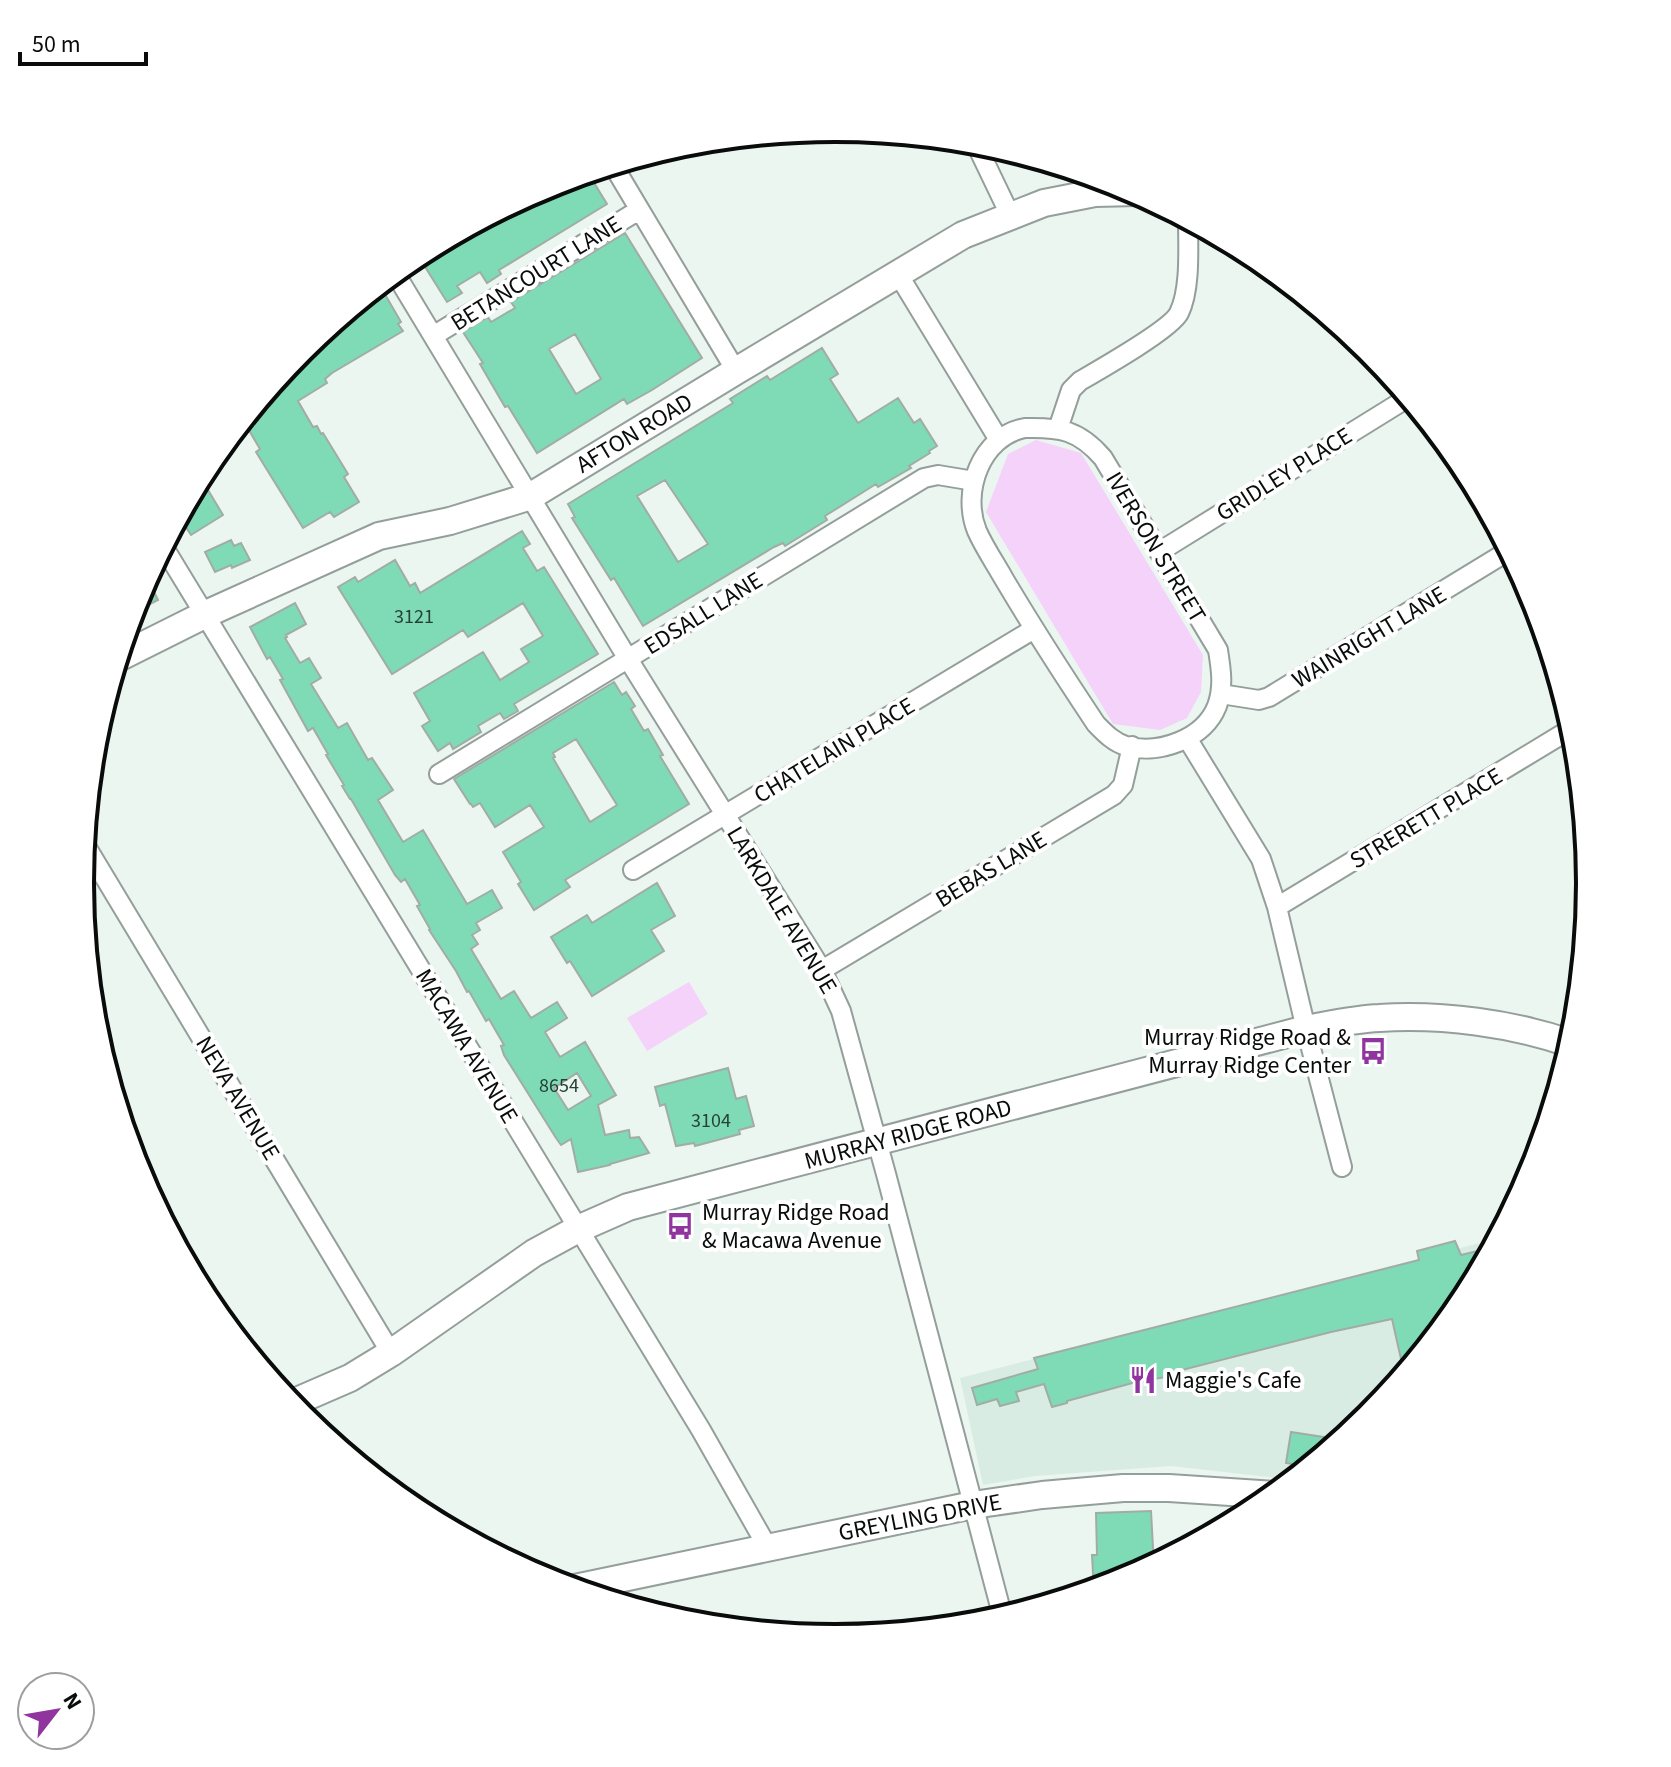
<svg xmlns="http://www.w3.org/2000/svg" width="1671" height="1767" font-family="'Source Sans 3',sans-serif">
  <style>
    .built { fill: #d9ece3 }
    .green { fill: #f4d2f9 }
    .building { fill: #7fdab6; stroke: #a2aca7; stroke-width: 2; fill-rule: evenodd }
    .lines { fill: none; stroke-linecap: round; stroke-linejoin: round }
    .street-casing { stroke: #949e9a; stroke-width: 22 }
    .secondary-casing { stroke: #949e9a; stroke-width: 30 }
    .street { stroke: #fff; stroke-width: 18 }
    .secondary { stroke: #fff; stroke-width: 26 }
    .labels { text-anchor: middle; stroke-width: 8; stroke-linejoin: round; paint-order: stroke }
    .number-label { font-size: 20px; fill: #264036 }
    .street-label { font-size: 24px; fill: #090c0b; stroke: #fff }
    .poi-label { font-size: 24px; fill: #090c0b; stroke: #fff; text-anchor: start }
    .rim { fill: none; stroke: #090c0b; stroke-width: 4 }
  </style>
  <rect width="100%" height="100%" fill="#ebf6f1"/>
  <path class="built" d="M1499 1238 1463 1304 1369 1418 1294 1480 1171 1466 1035 1476 983 1485 960 1378Z"/>
  <path class="green" d="M1036 440 1081 453 1203 655 1201 692 1187 718 1160 730 1113 724 986 512 1008 454Z
    M689 982 708 1014 647 1051 627 1018Z"/>
  <path class="building" d="M588 173 607 204 499 270 501 274 487 283 480 272 457 286 462 293 447 302 417 254 547 185Z
    M625 233 702 358 652 390 627 404 624 399 537 453 508 406 505 407 480 364 483 363 463 332 488 317 491 322 515 308 511 302ZM575 334 601 379 576 394 549 349Z
    M376 288 379 293 383 291 401 322 398 324 403 331 332 373 325 379 327 383 298 401 313 427 317 426 321 434 323 433 348 474 344 477 359 502 334 517 330 512 303 528 256 452 260 449 243 420 288 366 333 339 327 328Z
    M822 348 838 374 830 379 858 423 898 398 914 423 920 419 937 446 929 451 930 453 909 466 911 468 878 487 876 484 825 516 827 520 785 546 783 543 774 547 643 626 614 578 611 580 572 518 575 517 568 504 733 403 730 399 767 376 770 380ZM665 480 708 544 678 562 637 496Z
    M208 490 223 515 191 535 179 517 189 499Z
    M522 531 530 544 523 548 537 571 544 567 598 654 514 704 518 711 504 719 500 713 478 726 481 732 453 749 450 743 438 751 422 726 430 721 414 693 483 652 500 680 529 662 521 649 543 636 523 603 468 637 463 630 392 674 338 587 355 577 358 582 395 560 410 586 415 583 420 593Z
    M231 540 234 546 241 543 250 560 232 568 231 565 215 572 205 552Z
    M147 577 158 600 132 613 138 594Z
    M295 603 306 624 286 635 287 637 285 638 300 663 309 658 321 678 311 684 338 728 347 723 368 760 372 758 393 790 378 800 403 842 423 830 467 904 492 890 502 908 476 923 480 930 472 935 478 944 471 949 501 999 514 991 531 1018 557 1002 567 1018 545 1032 560 1057 585 1042 616 1095 598 1105 605 1135 629 1130 630 1138 639 1137 649 1153 610 1164V1165L578 1172 571 1139 561 1145 556 1138 504 1055 501 1046 504 1045 489 1019 486 1021 469 991 467 992 456 971 429 930 430 929 417 906 420 905 405 879 401 882 395 875 351 799H350L342 786 344 785 326 755 328 754 313 728 308 731 280 680 283 679 270 657 267 659 250 627ZM577 1073 591 1096 568 1110 554 1088Z
    M614 682 622 695 626 692 635 706 631 709 644 731 648 729 663 755 660 756 689 804 565 880 570 887 534 910 518 884 521 882 503 852 544 827 530 805 495 827 480 803 473 807 471 804H470L454 779ZM576 739 617 805 590 822 553 758 555 757 553 753Z
    M657 883 675 916 651 930 664 951 592 996 570 961 567 963 551 937 587 915 592 923Z
    M728 1068 736 1099 746 1096 754 1126 739 1130 740 1134 695 1146 694 1143 676 1146 665 1104 660 1106 655 1087Z
    M1455 1241 1461 1255 1494 1247 1463 1304 1422 1354 1401 1359 1392 1319 1331 1332 1178 1371V1375L1136 1382 1067 1401V1403L1052 1407 1044 1384 1016 1392 1019 1401 1000 1406 997 1399 977 1405 972 1388 1038 1369 1034 1358 1419 1260 1417 1251Z
    M1291 1432 1343 1440 1310 1467 1286 1463Z
    M1151 1511 1154 1566 1124 1582 1094 1591 1092 1555H1097L1096 1513Z"/>
  <g class="lines">
    <g class="street-casing">
      <path id="street" d="M975 142 1011 217
        M613 165 736 371
        M395 273 628 659 822 970 841 1011 886 1174 1003 1618
        M898 274 999 440
        M433 336 639 210
        M1025 428C1060 427 1079 430 1103 458L1218 650C1221 669 1224 687 1217 706 1204 739 1159 755 1126 746 1113 742 1105 733 1096 724 1064 676 1033 628 1004 579 995 563 984 547 977 531 961 492 981 436 1025 428Z
        M1058 429 1071 390 1080 381C1099 370 1171 329 1179 313 1191 289 1188 246 1188 219
        M163 546 701 1430 768 1548
        M1159 552 1409 397
        M1221 694 1259 700 1269 697 1510 550
        M1187 738 1261 859 1277 907 1306 1029 1342 1167
        M439 774 924 478 938 475 974 481
        M84 843 391 1353
        M633 870 1034 629
        M1277 907 1574 727
        M822 970 1114 795 1123 785 1132 746"/>
    </g>
    <g class="secondary-casing">
      <path id="secondary" d="M118 658 206 614 379 536 450 521 531 496 736 371 963 235 1044 203 1095 193 1137 192
        M290 1404 350 1378 391 1353 534 1253 578 1229 628 1207 1306 1029C1329 1025 1354 1019 1379 1018 1442 1014 1512 1023 1572 1044
        M570 1589 973 1505 1042 1495 1123 1488H1169L1275 1495"/>
    </g>
    <use href="#street" class="street"/>
    <use href="#secondary" class="secondary"/>
  </g>
  <defs>
    <g id="bus-bare" transform="scale(2.16)"><path d="M-5-6H5V4H4V6H2V4H-2V6H-4V4H-5ZM-3.5-4V0h7V-4ZM-3.5 1.2v1.5H-2V1.2ZM2 1.2v1.5H3.5V1.2Z" fill="#90349e" stroke="#fff" stroke-width="2.5" paint-order="stroke"/></g>
    <g id="restaurant-bare" transform="scale(2.16)"><path d="M-5-6h1v4h1v-4h1v4h1v-4h1v5L-1.5 .5V6h-2V.5L-5-1ZM5-6V6H3V1.5H1.5Q1.5-4 5-6Z" fill="#90349e" stroke="#fff" stroke-width="2.5" paint-order="stroke"/></g>
  </defs>
  <g fill-rule="evenodd">
    <use href="#bus-bare" x="1373" y="1051"/>
    <use href="#bus-bare" x="680" y="1226"/>
    <use href="#restaurant-bare" x="1143" y="1380"/>
  </g>
  <g class="labels">
    <g class="number-label">
      <text x="414" y="623">3121</text>
      <text x="559" y="1092">8654</text>
      <text x="711" y="1127">3104</text>
    </g>
    <g class="street-label">
      <text transform="translate(536 273) rotate(-32)" y="8">BETANCOURT LANE</text>
      <text transform="translate(634 433) rotate(-31)" y="8">AFTON ROAD</text>
      <text transform="translate(1284 474) rotate(-32)" y="8">GRIDLEY PLACE</text>
      <text transform="translate(1156 547) rotate(59)" y="8">IVERSON STREET</text>
      <text transform="translate(703 613) rotate(-32)" y="8">EDSALL LANE</text>
      <text transform="translate(1369 637) rotate(-31)" y="8">WAINRIGHT LANE</text>
      <text transform="translate(834 750) rotate(-31)" y="8">CHATELAIN PLACE</text>
      <text transform="translate(1426 818) rotate(-31)" y="8">STRERETT PLACE</text>
      <text transform="translate(991 869) rotate(-31)" y="8">BEBAS LANE</text>
      <text transform="translate(782 910) rotate(59)" y="8">LARKDALE AVENUE</text>
      <text transform="translate(467 1046) rotate(59)" y="8">MACAWA AVENUE</text>
      <text transform="translate(238 1098) rotate(59)" y="8">NEVA AVENUE</text>
      <text transform="translate(908 1134) rotate(-15)" y="8">MURRAY RIDGE ROAD</text>
      <text transform="translate(920 1517) rotate(-11)" y="8">GREYLING DRIVE</text>
    </g>
    <g class="poi-label">
      <text x="1351" y="1045" text-anchor="end">Murray Ridge Road &amp;<tspan x="1351" dy="28">Murray Ridge Center</tspan></text>
      <text x="702" y="1220">Murray Ridge Road<tspan x="702" dy="28">&amp; Macawa Avenue</tspan></text>
      <text x="1165" y="1388">Maggie's Cafe</text>
    </g>
  </g>
  <path d="M0 0H1671V1767H0ZM94 883a741 741 0 1 1 1482 0a741 741 0 1 1-1482 0Z" fill="#fff" fill-rule="evenodd"/>
  <path class="rim" d="M94 883a741 741 0 1 1 1482 0a741 741 0 1 1-1482 0Z"/>
  <g transform="translate(56 1711) rotate(59)"><circle r="38" fill="#ffffff" stroke="#9d9e9d" stroke-width="2"/>
  <path d="M0-6L14 30L0 20L-14 30Z" fill="#90349e"/>
  <text y="-12" font-size="22" font-weight="bold" text-anchor="middle" fill="#090c0b">N</text>
  </g>
  <path d="M20 52v12h126v-12" fill="none" stroke="#090c0b" stroke-width="4"/>
  <text x="32" y="52" font-size="24" fill="#090c0b" stroke="#ffffff" stroke-width="6" paint-order="stroke">50 m</text>
</svg>
